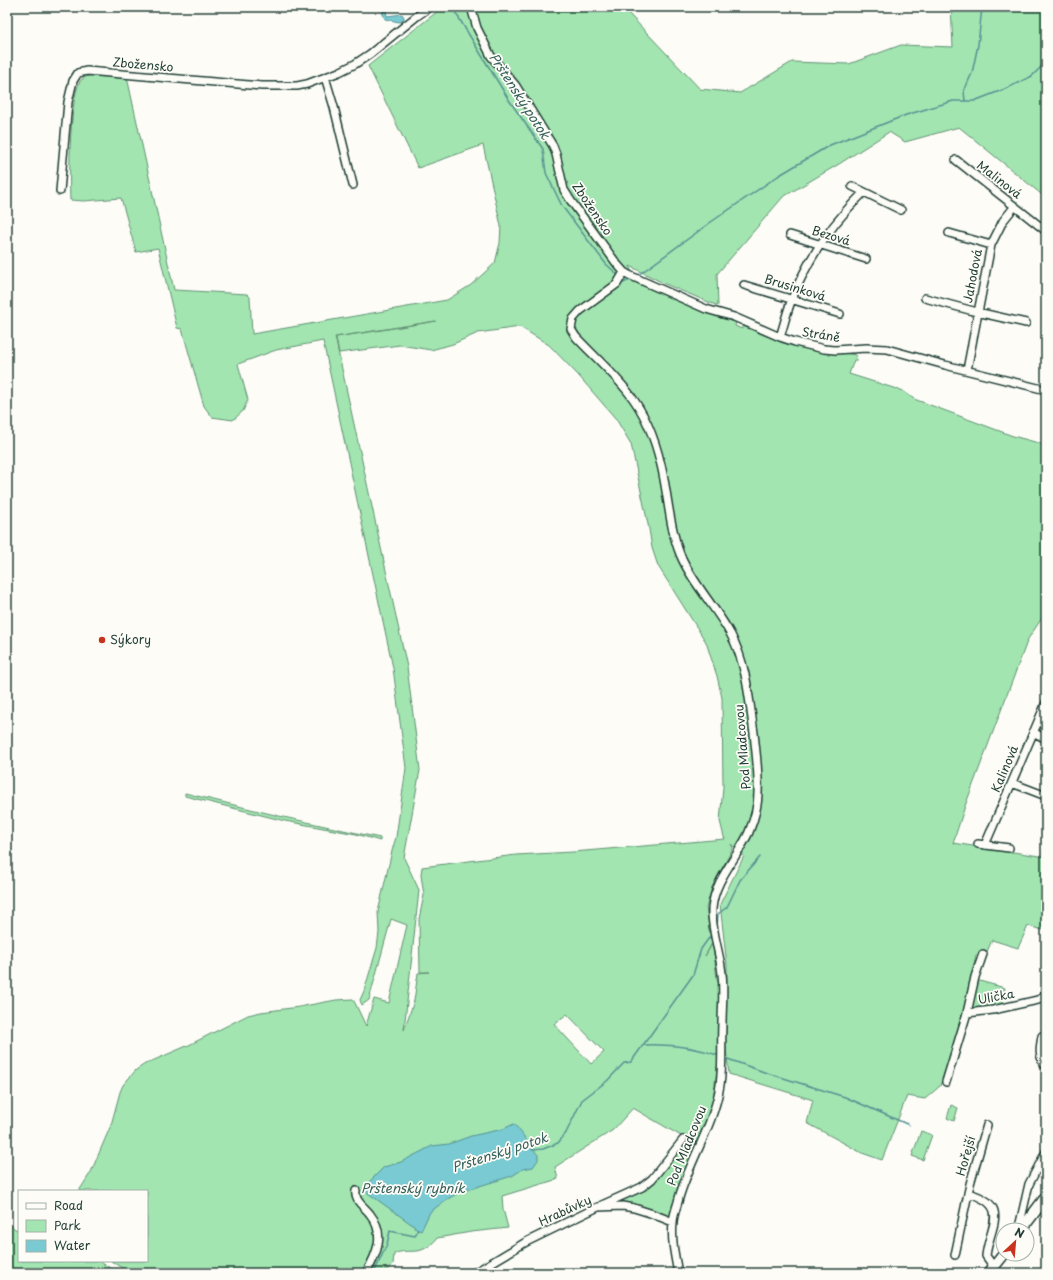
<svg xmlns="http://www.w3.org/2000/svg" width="1053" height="1280" font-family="'Playpen Sans',sans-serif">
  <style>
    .green { fill: #a2e5b0; stroke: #609172; fill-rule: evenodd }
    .water { fill: #79cad3; stroke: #559293 }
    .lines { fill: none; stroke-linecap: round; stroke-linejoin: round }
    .stream { stroke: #559293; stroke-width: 1.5 }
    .street-casing { stroke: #1f3d34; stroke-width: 10 }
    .secondary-casing { stroke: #1f3d34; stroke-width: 13 }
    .street { stroke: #fdfcf7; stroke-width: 7 }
    .secondary { stroke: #fdfcf7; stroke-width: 10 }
    .poi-dot { fill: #c8321e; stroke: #fdfcf7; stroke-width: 1.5 }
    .labels { text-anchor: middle; stroke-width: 3.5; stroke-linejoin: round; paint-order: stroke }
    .street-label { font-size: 12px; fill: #1f3d34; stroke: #fdfcf7 }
    .poi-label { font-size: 12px; fill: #1f3d34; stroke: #fdfcf7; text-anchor: start }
    .water-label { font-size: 13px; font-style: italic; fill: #36605c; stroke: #fdfcf7 }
  </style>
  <rect width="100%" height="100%" fill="#fdfcf7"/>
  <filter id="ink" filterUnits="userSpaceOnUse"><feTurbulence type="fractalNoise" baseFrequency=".025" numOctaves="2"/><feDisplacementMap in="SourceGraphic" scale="8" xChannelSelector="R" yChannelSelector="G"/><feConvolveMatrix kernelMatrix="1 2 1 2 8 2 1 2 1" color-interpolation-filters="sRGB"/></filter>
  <g filter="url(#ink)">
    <path class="green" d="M443 7H630L629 14 700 89 740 93 792 62 849 64 901 45 953 47 951 7H1046V198L959 127 905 142 889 132 839 164 783 197 717 274 718 306 665 284 630 266 634 281 720 318 736 322 735 326 742 329V326L752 329 783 343 824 352 844 353 856 355 857 360H854L849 374 903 391 914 399 1013 436 1046 445V612L1028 639 965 806 953 843 1046 857V884L1043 930 1028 926 1018 948 992 940 986 954 981 952 979 955H976L961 1024 940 1086 925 1099 907 1096 882 1160 862 1153 807 1123 813 1100 729 1074 725 1040 726 1032 727 966 720 904 744 856 731 844 733 848 712 887 706 908 712 943 705 956 713 943 717 980 719 983 718 1061 712 1106 678 1186 670 1216 639 1206 611 1204 642 1192 663 1171 684 1141 681 1136 633 1108 613 1130 555 1167 558 1179 502 1196 503 1209 508 1228 471 1232 437 1238C433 1244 424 1251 416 1251 407 1252 403 1250 394 1254L393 1264 386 1273H130L111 1261H147V1191H79L91 1172 111 1125 120 1092 123 1085 136 1070 145 1064 189 1045 248 1015 261 1012 299 1007 336 1000 353 999 366 1026 374 999 389 1003 407 925 391 919 369 1000 362 1005 360 1000 364 991 377 948 379 932 378 912 392 851 396 837 406 768 393 668 323 341 276 350 238 364 248 400 243 411 233 420 212 417 204 406 182 329 177 328 158 248 136 252 121 198 84 201 70 200C69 180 69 90 82 79 90 72 116 76 127 77L174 290 247 294 250 297 252 334 447 300 471 285 495 263 500 243 501 226 483 145 418 168 368 66ZM436 321 376 331 336 337 339 353 400 345 431 350 453 344 478 333 520 327 549 345 578 375 616 419 631 444 649 529 652 548 658 566 706 642 717 676 722 698 723 787 720 821 724 837 725 839 573 852 516 855 422 867 421 875 424 895 419 919 420 972H429L418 973 414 1001 404 1030 419 890 404 858 420 770 407 667 335 337ZM567 1014 604 1052 591 1064 554 1024Z
      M185 793 279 816 380 838V841L356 834 285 821 185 796Z
      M976 980 1005 988 1002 1005 971 1010Z
      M951 1105 958 1108 954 1121 947 1118Z
      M921 1131 932 1135 923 1160 912 1156Z
      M7 1222 15 1229 19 1230V1261H99L118 1273H7Z"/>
    <path class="water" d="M386 11 387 16 402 14 404 17V20L399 22 385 19 382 12Z
      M514 1124C523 1133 529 1146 538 1155V1160L533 1167 523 1169 512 1176 460 1192 446 1200 430 1212 421 1231 414 1228V1226L365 1191 367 1184 384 1167 401 1162 432 1146 449 1144 471 1136 503 1129Z"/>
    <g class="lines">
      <path class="stream" d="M452 7 509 100 543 149 546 173 562 206 606 264 618 275
        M965 101 964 91 972 73 978 45 982 7
        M637 276 711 222 778 176 830 145 906 115 953 101H974L1005 89 1032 76 1046 62
        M623 283 632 279
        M717 927 718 914 727 907 740 880 760 857
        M643 1045C668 1044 696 1047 720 1056
        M725 1058 764 1072 845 1097 909 1125
        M532 1150 543 1149 558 1143 566 1133 582 1100 607 1081 624 1063 631 1062 693 975 701 949 711 935
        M374 1273 387 1244 390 1231 415 1236 418 1229"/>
      <g class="street-casing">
        <path id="street" d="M471 7 477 28 491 56 516 86 553 146 556 154 564 190 571 201 617 264 624 272 629 275 706 309 734 317 780 337 795 342 824 349 835 350 866 348 887 349 945 365 1046 390
          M325 77 334 107 353 185
          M956 160 1046 231
          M852 186 901 210
          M60 191 68 102 73 81 78 73 87 71 262 86H297L307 84 339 72 355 64 370 54 417 16 430 7
          M949 233 991 245 967 370
          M790 235 866 259
          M991 245 1003 221 1015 206
          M624 272 617 284 580 311 573 319 571 329 576 337C593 355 612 372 628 392 645 413 655 439 661 465 668 493 669 527 680 554 692 583 716 607 731 635 747 665 749 699 754 733 756 753 759 773 758 793 758 806 754 820 749 832 738 857 714 880 712 909 711 930 720 952 722 974 724 990 722 1008 722 1024 721 1044 723 1065 720 1085 714 1125 690 1160 679 1198 677 1207 673 1215 673 1223 671 1240 675 1257 678 1273
          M744 285 840 314
          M925 298 977 312 1026 323
          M780 337C784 325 787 311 792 299 808 258 833 222 864 192
          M1033 732 1046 739
          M1012 783 1046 796
          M978 844 1009 848
          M985 845 1046 703
          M967 1013 975 977 983 954
          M1042 1036C1040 1048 1038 1057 1046 1067
          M946 1082 967 1013 993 1010 1038 1000 1043 997 1046 990
          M356 1191C354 1201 365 1207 370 1214 386 1234 377 1254 366 1273
          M968 1193C1012 1205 989 1227 986 1256L994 1267
          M602 1205 642 1187 652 1179 683 1140
          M1022 1229 1020 1223 1029 1184 1046 1152
          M955 1255 970 1184 987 1125
          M474 1273 526 1242 598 1207 623 1206 634 1208 650 1213 673 1222"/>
      </g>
      <g class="secondary-casing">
        <path id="secondary" d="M1021 1230 1046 1197
          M989 1273 1004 1254"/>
      </g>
      <use href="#street" class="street"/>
      <use href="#secondary" class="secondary"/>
    </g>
  </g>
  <circle class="poi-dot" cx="102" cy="640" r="4"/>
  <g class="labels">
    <g class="street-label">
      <text transform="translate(143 65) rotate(5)" y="4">Zbožensko</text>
      <text transform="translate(999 180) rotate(38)" y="4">Malinová</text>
      <text transform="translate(592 209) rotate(56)" y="4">Zbožensko</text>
      <text transform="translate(831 236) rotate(17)" y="4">Bezová</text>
      <text transform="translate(973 276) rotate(-79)" y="4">Jahodová</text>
      <text transform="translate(795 288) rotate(17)" y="4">Brusinková</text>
      <text transform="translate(821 335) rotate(9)" y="4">Stráně</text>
      <text transform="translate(743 747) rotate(-95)" y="4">Pod Mladcovou</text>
      <text transform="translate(1005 769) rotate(-67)" y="4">Kalinová</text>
      <text transform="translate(996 997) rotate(-10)" y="4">Ulička</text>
      <text transform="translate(687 1146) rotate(-68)" y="4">Pod Mladcovou</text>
      <text transform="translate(966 1156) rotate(-74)" y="4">Hořejší</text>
      <text transform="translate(565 1211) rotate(-25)" y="4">Hrabůvky</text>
    </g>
    <g class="poi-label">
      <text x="110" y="644">Sýkory</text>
    </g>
    <g class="water-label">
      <text transform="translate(520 96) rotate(57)" y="5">Prštenský potok</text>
      <text transform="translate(500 1152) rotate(-18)" y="5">Prštenský potok</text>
      <text x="413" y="1193">Prštenský rybník</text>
    </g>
  </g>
  <rect width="1053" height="1280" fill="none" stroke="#fdfcf7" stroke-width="24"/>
  <rect x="12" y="12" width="1029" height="1256" fill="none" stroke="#1f3d34" stroke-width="1.5" filter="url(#ink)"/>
  <rect x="18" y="1190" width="130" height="72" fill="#fdfcf7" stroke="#a4b0a9"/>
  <rect x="26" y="1203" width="20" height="6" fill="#fdfcf7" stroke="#a4b0a9"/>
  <text x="54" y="1210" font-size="12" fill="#1f3d34">Road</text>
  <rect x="26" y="1220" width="20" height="12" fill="#a2e5b0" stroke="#a4b0a9"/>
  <text x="54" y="1230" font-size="12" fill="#1f3d34">Park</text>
  <rect x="26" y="1240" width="20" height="12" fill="#79cad3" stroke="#a4b0a9"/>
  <text x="54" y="1250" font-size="12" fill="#1f3d34">Water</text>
  <g transform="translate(1015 1242) rotate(26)"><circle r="19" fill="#fdfcf7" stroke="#a4b0a9"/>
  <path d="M0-3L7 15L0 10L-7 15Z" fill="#c8321e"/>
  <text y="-6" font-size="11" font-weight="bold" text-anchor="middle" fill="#1f3d34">N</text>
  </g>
</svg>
